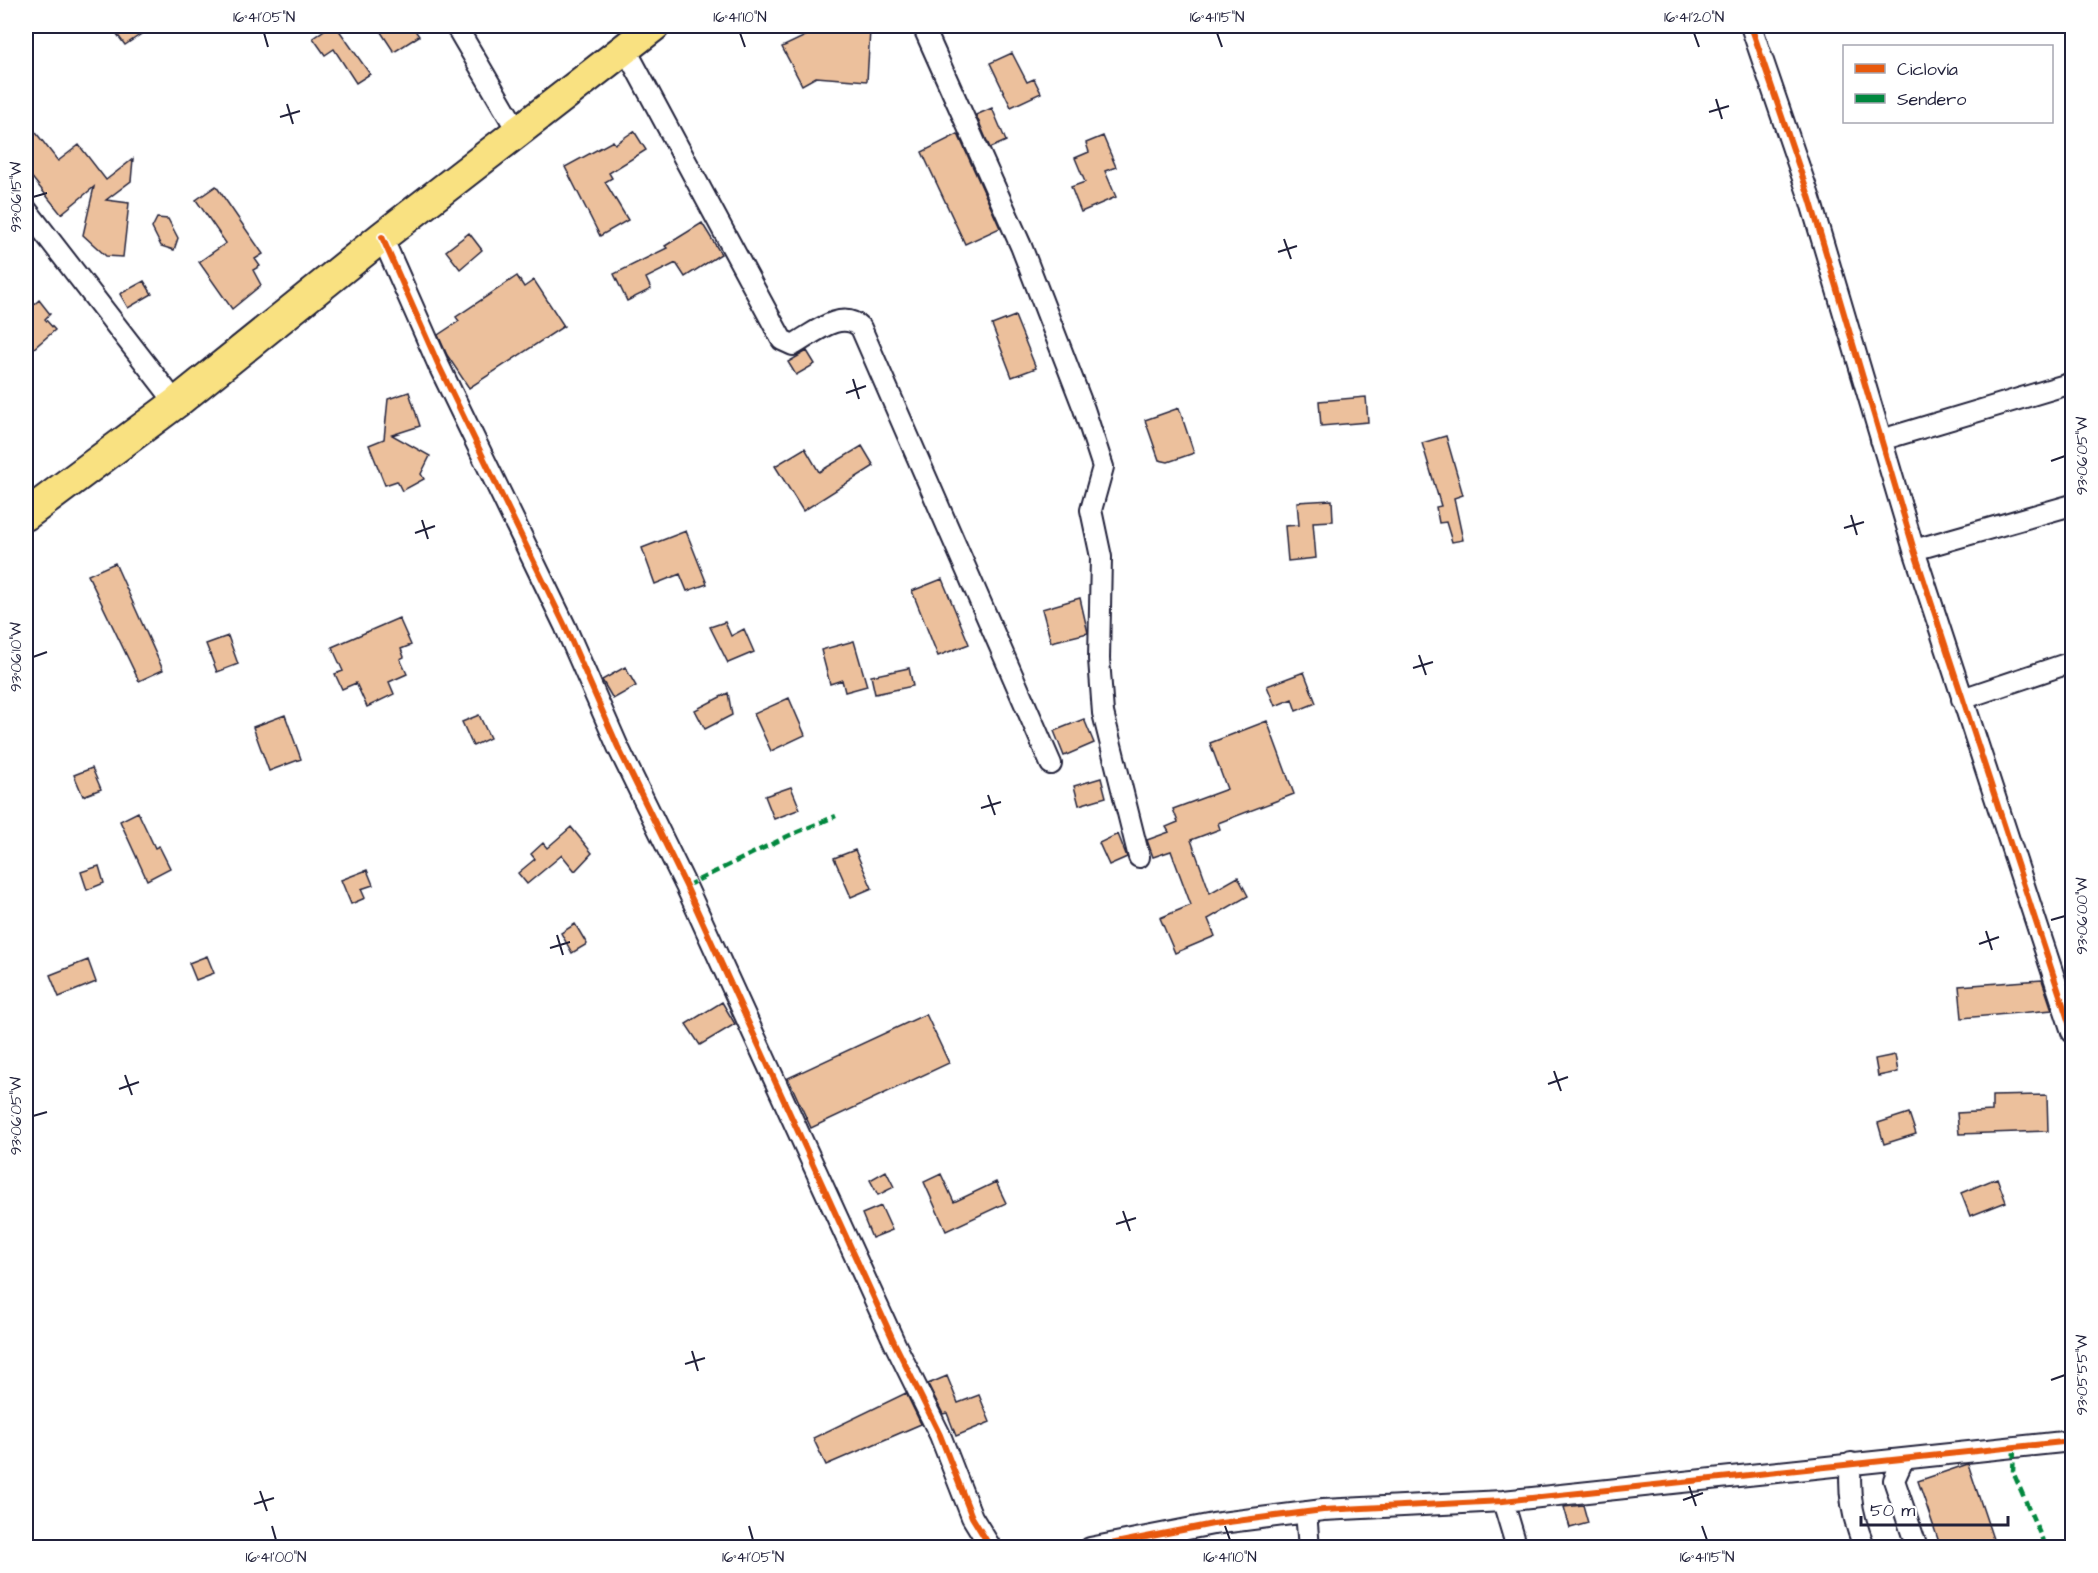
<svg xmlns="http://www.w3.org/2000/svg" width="2098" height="1573" font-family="'Architects Daughter',sans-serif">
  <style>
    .building { fill: #ecc09c; stroke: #22223b; stroke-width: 1.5 }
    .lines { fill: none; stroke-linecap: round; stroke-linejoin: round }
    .street-casing { stroke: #22223b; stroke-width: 24 }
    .primary-casing { stroke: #22223b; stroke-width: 34 }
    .street { stroke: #fff; stroke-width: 20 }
    .primary { stroke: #f9e181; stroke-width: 30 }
    .quiet { stroke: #00873e; stroke-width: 4.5; stroke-dasharray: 9 4.5; stroke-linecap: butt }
    .cycleway-casing { stroke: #fff; stroke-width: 10 }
    .cycleway { stroke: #e8590c; stroke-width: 6 }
    .ticks { fill: none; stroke: #22223b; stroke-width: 2 }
    .neatline { fill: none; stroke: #22223b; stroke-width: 2 }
    .ticks-label { font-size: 15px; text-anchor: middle; fill: #22223b }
  </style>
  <rect width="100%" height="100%" fill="#fff"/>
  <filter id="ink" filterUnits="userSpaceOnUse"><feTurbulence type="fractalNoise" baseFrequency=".0167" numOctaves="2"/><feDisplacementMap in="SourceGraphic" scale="12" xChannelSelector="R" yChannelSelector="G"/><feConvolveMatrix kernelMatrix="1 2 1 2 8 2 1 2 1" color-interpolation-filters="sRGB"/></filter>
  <g filter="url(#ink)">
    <path class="building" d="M111 26H153L125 45Z
      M330 26H336L370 74 356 83 334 49 325 55 313 38Z
      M377 26H412L419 36 394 52Z
      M820 29 870 30 867 81 816 77 802 85 782 47Z
      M1012 53 1027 82 1034 79 1041 93 1011 107 990 63Z
      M992 108 1006 141 990 148 976 115Z
      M26 120 58 161 79 145 106 180 133 159 131 181 106 200 129 203 123 257 106 256 83 235 94 187 61 214 26 170Z
      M634 131 646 150 609 173 612 178 605 182 628 220 600 236 565 167 613 141 615 144Z
      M958 134 1000 228 965 244 922 152Z
      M1103 136 1116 167 1105 171 1116 197 1081 212 1071 187 1085 182 1075 158 1089 152 1086 143Z
      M216 186 263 254 255 259 260 266 253 270 261 285 232 309 199 262 226 243 196 200Z
      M157 218 168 219 178 238 174 250 161 246 152 228Z
      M702 223 721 254 685 277 676 263 646 278 651 289 627 301 614 274 667 248 665 246Z
      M469 233 482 250 460 269 446 251Z
      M517 276 524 287 534 280 564 326 469 388 447 355 438 335 459 321 456 317Z
      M144 281 152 294 128 308 120 294Z
      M39 300 50 314 45 319 55 330 26 355V312Z
      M1015 316 1036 368 1012 377 992 325Z
      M807 351 815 364 796 375 788 362Z
      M409 392 420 426 392 435 430 456 421 474 424 479 402 491 397 481 385 485 369 445 384 439 388 399Z
      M1366 397 1368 422 1321 426 1319 401Z
      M1179 408 1194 453 1168 462 1159 460 1145 420Z
      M1446 436 1463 495 1454 498 1463 540 1452 542 1446 522 1439 523 1436 507 1441 506 1422 443Z
      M862 446 874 466 803 511 775 466 805 448 819 472Z
      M1332 500 1333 521 1313 522 1316 558 1288 561 1285 526 1299 525 1297 502Z
      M686 531 707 584 687 591 680 574 655 584 642 548Z
      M115 563 163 670 139 681 88 575Z
      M942 579 969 644 938 656 912 591Z
      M1080 598 1088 633 1051 642 1042 609Z
      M399 618 411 645 401 649 404 657 400 659 407 674 389 682 394 694 367 707 356 683 342 689 335 674 343 671 332 647Z
      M725 622 731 636 744 629 754 652 728 663 710 627Z
      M228 636 238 664 217 672 206 644Z
      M854 641 867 686 845 692 842 680 830 684 821 650Z
      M625 667 636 686 613 699 602 680Z
      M909 668 913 686 875 694 871 676Z
      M1304 672 1316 703 1296 711 1292 699 1275 706 1267 686Z
      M728 693 732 715 705 729 695 710Z
      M789 698 805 735 771 751 754 714Z
      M285 715 301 759 269 771 253 727Z
      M479 715 490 738 473 746 462 722Z
      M1084 719 1094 743 1064 756 1054 731Z
      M1267 721 1294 794 1218 823 1220 829 1191 840 1210 893 1238 877 1248 896 1208 919 1215 936 1175 953 1160 918 1191 905 1171 851 1153 857 1147 840 1169 832 1166 827 1178 822 1173 809 1227 789 1210 743Z
      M92 768 101 789 83 796 74 775Z
      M1101 778 1106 797 1079 805 1074 786Z
      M791 787 800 809 774 819 765 796Z
      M138 812 155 848 159 846 170 868 147 880 120 821Z
      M571 827 592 853 575 871 562 855 527 884 518 873 535 859 531 854 543 843 547 848Z
      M1118 834 1127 857 1109 865 1099 843Z
      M855 850 872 888 851 897 834 858Z
      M99 866 104 883 87 890 81 872Z
      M367 870 373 885 361 889 365 898 351 904 341 880Z
      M575 924 587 944 572 953 561 933Z
      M207 956 214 973 196 980 189 963Z
      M88 960 96 982 59 997 50 975Z
      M2042 980 2052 1010 1962 1018 1959 986Z
      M722 1002 735 1024 700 1045 686 1024Z
      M926 1014 949 1063 811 1128 788 1078Z
      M1895 1055 1898 1072 1878 1076 1875 1059Z
      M2047 1095 2048 1131 1959 1134 1957 1113 1992 1111V1096Z
      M1909 1113 1916 1134 1884 1144 1878 1123Z
      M886 1171 894 1187 878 1195 870 1180Z
      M941 1174 954 1202 996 1182 1006 1203 946 1231 924 1182Z
      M1997 1178 2006 1202 1970 1216 1961 1193Z
      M881 1206 892 1230 872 1238 862 1214Z
      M947 1376 958 1403 979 1395 990 1422 956 1436 947 1413 943 1414 928 1384Z
      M906 1393 921 1424 826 1465 813 1438Z
      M1968 1464 1993 1539 1968 1548H1941L1918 1481Z
      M1583 1505 1588 1523 1570 1528 1564 1507Z"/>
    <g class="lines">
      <g class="street-casing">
        <path id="street" d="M456 26 518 132
          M923 26 1021 246 1084 409 1103 467 1091 510 1101 557 1099 659 1103 713 1139 857
          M1751 26 1810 199 1914 550 2072 1032
          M625 48 782 340 793 345C813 334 842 308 861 328L1051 764
          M26 209 176 403
          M382 237 439 366 565 626 618 747 686 886 895 1344 940 1435 972 1517 991 1548
          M1881 440 2072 383
          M1914 550 2072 505
          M1962 699 2072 662
          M1903 1460 1894 1480 1917 1548
          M1851 1463C1848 1491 1853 1521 1865 1548
          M1503 1501 1517 1548
          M1306 1512 1309 1548
          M1090 1548 1213 1524 1323 1510 1503 1501 2072 1441"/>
      </g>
      <g class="primary-casing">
        <path id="primary" d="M26 515 176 403 382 237 654 26"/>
      </g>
      <use href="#street" class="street"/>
      <use href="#primary" class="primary"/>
      <path class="quiet" d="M686 886 788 836 836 816
        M2014 1449 2013 1472 2046 1548
        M1856 1548 1861 1539"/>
      <g class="cycleway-casing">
        <path id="cycleway" d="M1751 26 1810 199 1914 550 2072 1032
          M382 237 439 366 565 626 618 747 686 886 895 1344 940 1435 972 1517 991 1548
          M1090 1548 1213 1524 1323 1510 1503 1501 2072 1441"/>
      </g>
      <use href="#cycleway" class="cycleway"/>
    </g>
  </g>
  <path class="ticks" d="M264 33 268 47M740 33 745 47M1217 33 1222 47M1694 33 1699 47M1716 99 1722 119M287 104 293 124M1709 112 1729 106M280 117 300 111M33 197 47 193M1284 239 1291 259M1278 252 1297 246M853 379 859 399M846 393 866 386M2051 461 2065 456M1851 515 1857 535M422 520 428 539M1844 528 1864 522M415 533 435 526M1419 655 1426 675M33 657 47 652M1413 668 1433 662M988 795 995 815M981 808 1001 802M2051 920 2065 916M1986 931 1992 950M557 935 563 955M1979 944 1999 937M550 948 570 942M1554 1071 1561 1091M125 1075 132 1095M1548 1084 1568 1077M119 1089 139 1082M33 1116 47 1112M1123 1211 1130 1231M1116 1224 1136 1218M692 1351 698 1371M685 1364 705 1358M2051 1380 2065 1375M1689 1486 1696 1506M260 1491 267 1511M1683 1500 1703 1493M254 1504 274 1498M272 1526 276 1540M749 1526 753 1540M1225 1526 1230 1540M1702 1526 1707 1540"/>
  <rect width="2098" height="1573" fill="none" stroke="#fff" stroke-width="66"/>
  <rect x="1843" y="45" width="210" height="78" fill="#ffffff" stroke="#a7a7b1" stroke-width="1.5"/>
  <rect x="1855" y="64" width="30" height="9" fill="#e8590c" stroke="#a7a7b1" stroke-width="1.5"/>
  <text x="1897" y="75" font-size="18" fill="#22223b">Ciclovía</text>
  <rect x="1855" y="94" width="30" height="9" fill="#00873e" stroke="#a7a7b1" stroke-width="1.5"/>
  <text x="1897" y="105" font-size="18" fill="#22223b">Sendero</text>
  <path d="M1861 1516v9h147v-9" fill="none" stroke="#22223b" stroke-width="3"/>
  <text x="1870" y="1516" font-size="18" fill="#22223b" stroke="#ffffff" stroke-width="4.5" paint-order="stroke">50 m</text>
  <rect x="33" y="33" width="2032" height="1507" class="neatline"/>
  <g class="ticks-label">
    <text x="264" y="22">16°41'05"N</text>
    <text x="740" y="22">16°41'10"N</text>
    <text x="1217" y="22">16°41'15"N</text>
    <text x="1694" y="22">16°41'20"N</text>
    <text transform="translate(16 197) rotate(-90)" y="5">93°06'15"W</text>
    <text transform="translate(2082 456) rotate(-90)" y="5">93°06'05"W</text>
    <text transform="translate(16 657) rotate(-90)" y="5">93°06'10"W</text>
    <text transform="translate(2082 916) rotate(-90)" y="5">93°06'00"W</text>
    <text transform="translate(16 1116) rotate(-90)" y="5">93°06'05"W</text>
    <text transform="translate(2082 1375) rotate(-90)" y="5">93°05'55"W</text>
    <text x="276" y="1562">16°41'00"N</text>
    <text x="753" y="1562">16°41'05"N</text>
    <text x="1230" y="1562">16°41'10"N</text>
    <text x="1707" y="1562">16°41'15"N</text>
  </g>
</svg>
